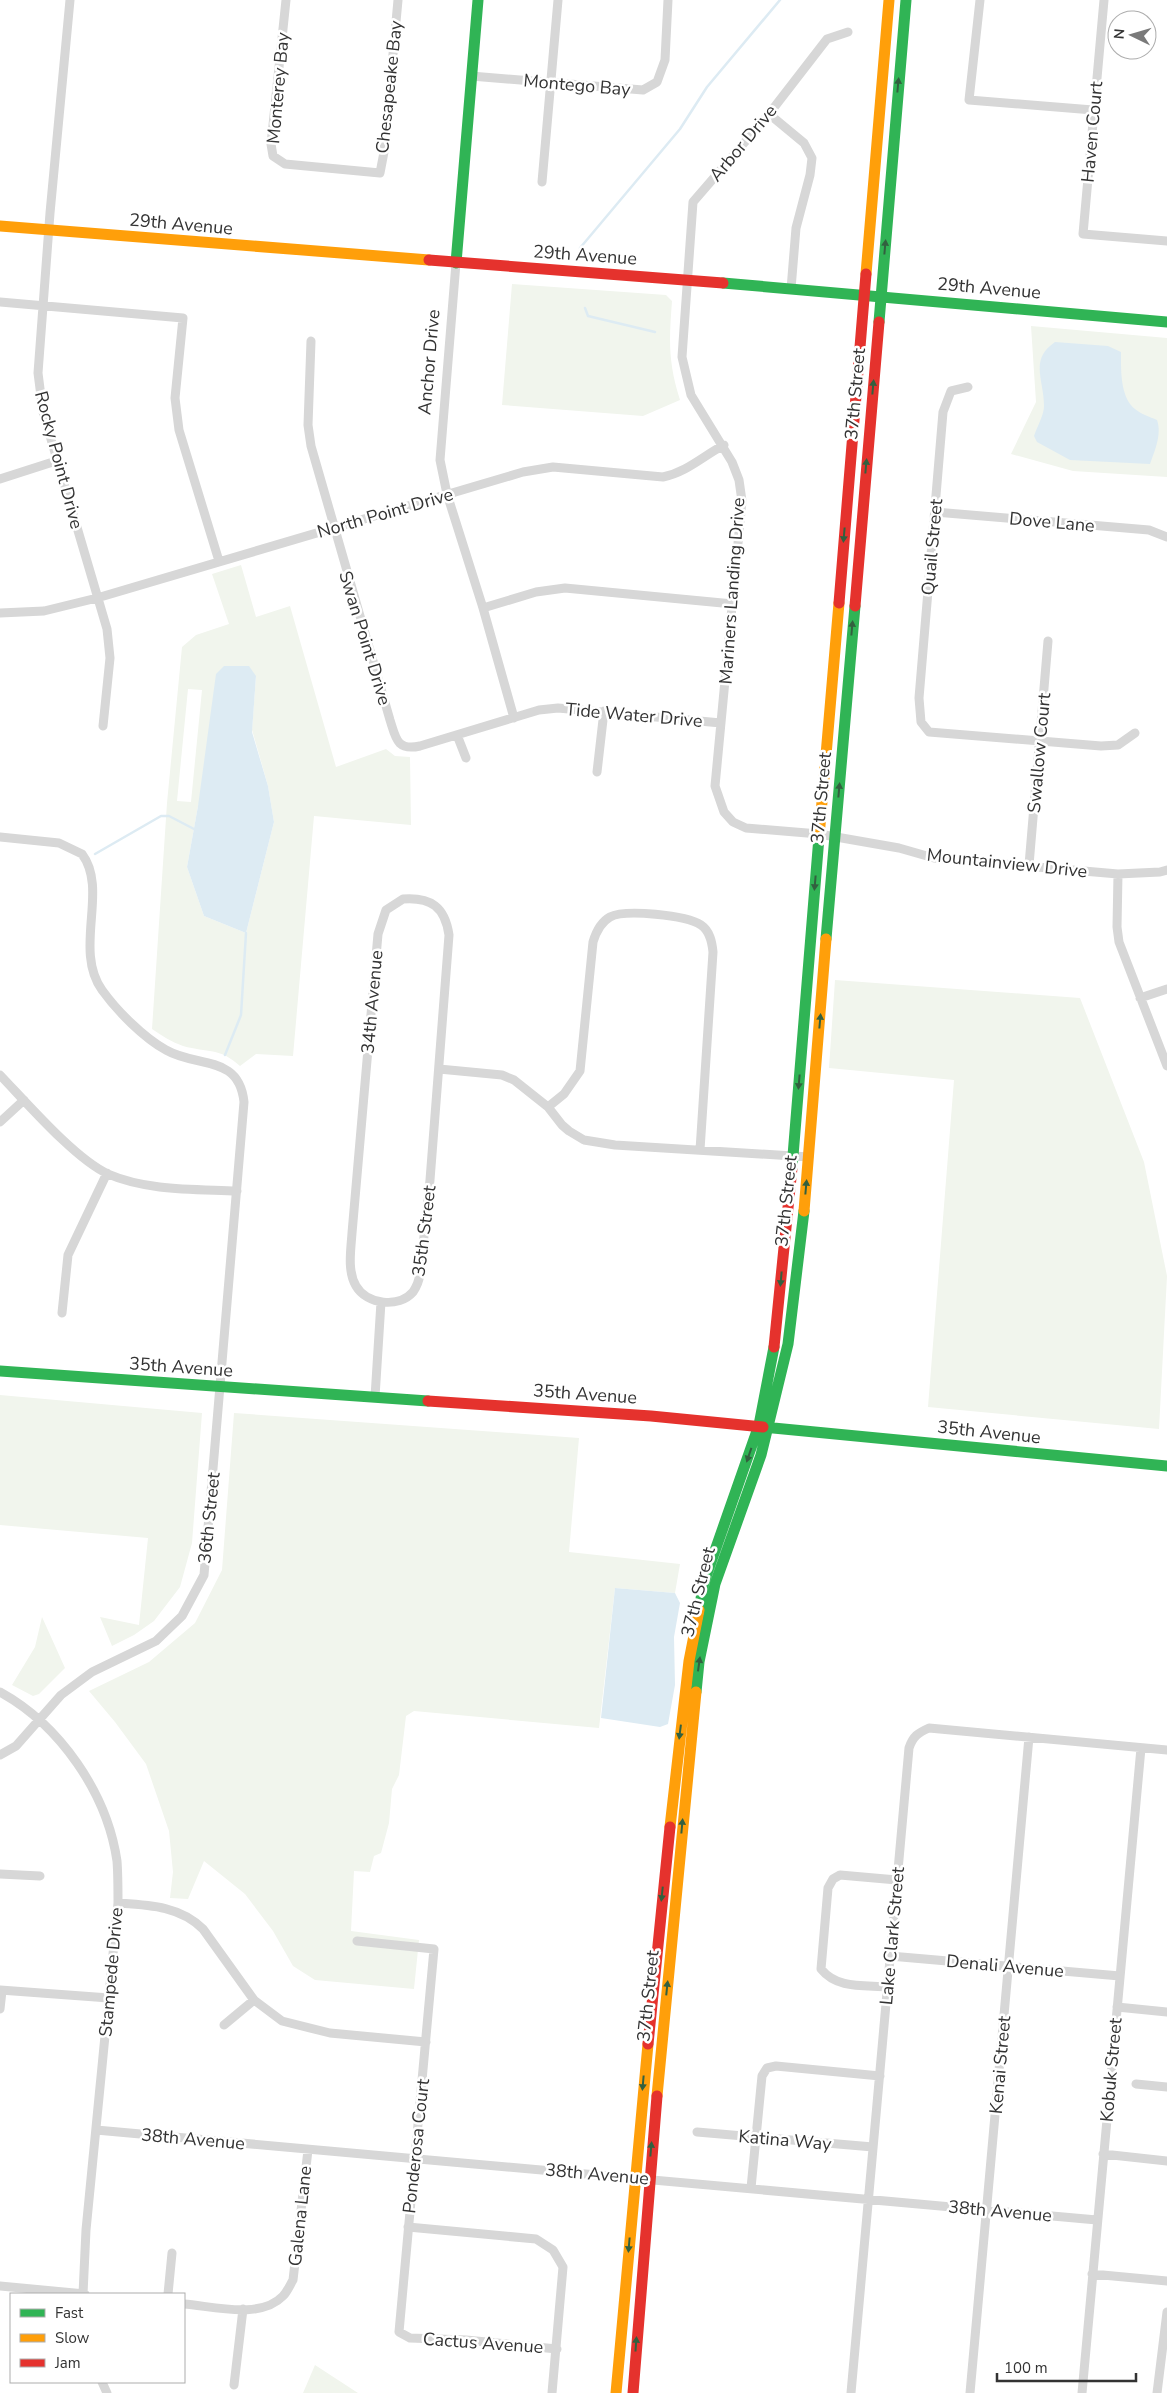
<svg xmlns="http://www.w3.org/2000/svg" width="1167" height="2393" font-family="'Nunito Sans',sans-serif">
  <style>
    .green { fill: #f1f5ed; fill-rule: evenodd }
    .water { fill: #ddebf3 }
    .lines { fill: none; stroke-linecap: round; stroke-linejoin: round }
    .stream { stroke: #ddebf3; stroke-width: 2.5 }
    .street { stroke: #d7d7d7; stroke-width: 9 }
    .fast { stroke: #30b455; stroke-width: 11 }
    .slow { stroke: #ff9f0a; stroke-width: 11 }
    .jam { stroke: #e5322d; stroke-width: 11 }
    .oneway { fill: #32603f }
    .labels { text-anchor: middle; stroke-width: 5; stroke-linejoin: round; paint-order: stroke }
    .street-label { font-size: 18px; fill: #333; stroke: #fff }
  </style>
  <rect width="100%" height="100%" fill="#fff"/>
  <path class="green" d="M512 284 666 295 672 301C669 341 668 362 680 400L643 416 502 405Z
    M1031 326 1167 338V477L1073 471 1011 454 1036 402Z
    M241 565 256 617 290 606 336 767 386 749 395 756 410 757 411 825 314 816 293 1056 256 1054 240 1066C219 1047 208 1053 183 1046 172 1042 162 1036 152 1029L167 803 182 647 196 635 229 624 212 574ZM256 676 252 730 268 786 274 822 246 933 204 916 187 867 198 806ZM188 689 202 690 191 802 177 801Z
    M835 980 1080 998 1144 1162 1167 1276 1159 1429 928 1407 954 1080 829 1068Z
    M0 1395 202 1413 192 1543 180 1587 154 1621 134 1635 112 1646 100 1617 139 1625 148 1538 0 1525Z
    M234 1413 579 1438 569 1552 680 1564 675 1593 615 1588 599 1728 414 1711 406 1716 399 1775 392 1789 389 1823 381 1853 374 1856 370 1872 354 1871 351 1931 419 1940 414 1989 315 1980 293 1966 273 1931 245 1894 204 1861 188 1899 170 1898 173 1872 169 1831 146 1764 115 1722 89 1691 149 1662 195 1623 222 1570Z
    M42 1617 65 1668 39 1694 33 1696 12 1685 35 1647Z
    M315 2365 358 2393H303Z"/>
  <path class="water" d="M1055 342 1108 346 1121 352C1121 370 1120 397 1135 409 1141 414 1150 417 1157 420 1162 434 1155 450 1150 464L1070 460 1037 442 1034 436C1037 427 1044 415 1044 406 1044 379 1029 360 1055 342Z
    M224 666H249L256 676 252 732 268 786 274 822 246 933 204 916 187 867 198 806 216 674Z
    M615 1588 675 1593 680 1603 674 1637 675 1685 668 1724 660 1727 601 1718Z"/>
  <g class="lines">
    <path class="stream" d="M580 248 680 129 707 87 780 0
      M585 308 588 316 655 332
      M95 854 161 816H169L194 829
      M225 1055 241 1015 246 933"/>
    <path class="street" d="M70 0 50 213 38 373 43 412 107 629 110 658 103 726
      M286 0 271 144 273 156 285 164 380 173 384 152 398 0
      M980 0 969 100 1093 110
      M1104 0 1083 234 1167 241
      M848 32 827 39 769 114 693 202 682 357 691 395 732 462 739 480 742 501 715 786 724 812 733 822 746 828 819 834 899 848 934 858 1118 874 1160 872 1167 870
      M471 76 643 90 657 82 665 60 668 0
      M769 114 804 143 812 158 810 175 796 228 791 289
      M542 182 558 0
      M456 263 440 460 447 494 483 608 514 718
      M0 302 183 318 175 398 179 430 219 561
      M311 341 308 425 311 446 390 720C396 739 397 751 420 746L539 710 558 708 721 723
      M968 387 951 391 943 412 919 698 921 722 929 732 1101 746 1118 745 1135 733
      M0 479 56 461
      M935 512 1149 530 1167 537
      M483 608 536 592 565 588 733 604
      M0 613 44 611 97 598 523 472 553 467 663 477C687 472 703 456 724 445
      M457 735 466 758
      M597 772 604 711
      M0 837 59 843 82 854C109 890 73 949 102 990 117 1011 144 1038 166 1050 197 1068 239 1054 244 1102L204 1575 182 1616 156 1641 92 1672 61 1695 16 1746 0 1755
      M1029 865 1048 641
      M1118 874 1117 927 1119 942 1167 1066
      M403 899C431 897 445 907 449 935L430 1180 420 1274C419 1281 417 1286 413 1292 399 1308 367 1305 356 1286 347 1271 351 1249 352 1233L378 934 386 910Z
      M1140 998 1167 989
      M439 1069 502 1075 514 1080 548 1107 562 1125 569 1131 584 1140 615 1145 809 1157
      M0 1075C26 1102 75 1159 108 1174 147 1191 195 1189 237 1191
      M548 1107 564 1094 580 1071 593 942C596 932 601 922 610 917 625 909 686 915 701 925 710 931 712 942 713 952L700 1150
      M0 1122 24 1100
      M62 1313 68 1255 107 1173
      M375 1397 381 1302
      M0 1692C60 1725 107 1793 117 1861 118 1874 118 1889 118 1903L86 2230 83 2294
      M0 1874 40 1876
      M118 1903C149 1905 180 1906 203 1929L254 2000 282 2021 330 2033 426 2042
      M357 1941 434 1949 399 2332 410 2338 466 2340 557 2349
      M890 1956 1120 1976
      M888 1987C863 1985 837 1989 821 1969L828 1888 833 1879 840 1875 897 1880
      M0 1990 109 1998
      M1117 2007 1167 2012
      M0 2009 2 1991
      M224 2025 254 2000
      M1136 2084 1167 2087
      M96 2130 1097 2220
      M697 2132 873 2147
      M1103 2154 1167 2161
      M751 2188 762 2076 767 2068 776 2066 880 2076
      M408 2227 536 2239 553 2250 563 2267 552 2393
      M1092 2274 1167 2281
      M0 2286 85 2294
      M168 2294 172 2253
      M184 2304C212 2306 260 2320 283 2296 287 2292 290 2285 293 2280L308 2150
      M102 2382 107 2393
      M234 2385 243 2309
      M851 2393 909 1748C913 1736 918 1733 929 1728L1167 1750
      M970 2393 1029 1737
      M1082 2393 1141 1748
      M1157 2393 1167 2312"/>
    <path class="fast" d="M456 263 478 0
      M723 283 1167 322
      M879 322 906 0
      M826 939 855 606
      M792 1168 819 837
      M0 1371 428 1401
      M763 1427 1167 1466
      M699 1610 704 1582 759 1425 774 1347
      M696 1692 699 1662 715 1584 761 1455 788 1344 804 1211"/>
    <path class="slow" d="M0 226 429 260
      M866 274 889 0
      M819 837 839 603
      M804 1211 826 939
      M670 1827 689 1661 699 1610
      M657 2096 696 1692
      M616 2393 648 2044"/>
    <path class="jam" d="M429 260 723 283
      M839 603 866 274
      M855 606 879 322
      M774 1347 792 1168
      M428 1401 651 1416 763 1427
      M648 2044 670 1827
      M633 2393 657 2096"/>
  </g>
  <defs><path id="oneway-solid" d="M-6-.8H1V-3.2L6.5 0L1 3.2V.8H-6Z" transform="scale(1.25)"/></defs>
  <g class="oneway">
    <use href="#oneway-solid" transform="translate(898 85) rotate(-85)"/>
    <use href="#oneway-solid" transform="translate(885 247) rotate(-85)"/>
    <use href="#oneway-solid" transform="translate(873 387) rotate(-85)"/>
    <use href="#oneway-solid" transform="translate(866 466) rotate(-85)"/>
    <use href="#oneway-solid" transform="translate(844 535) rotate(95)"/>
    <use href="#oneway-solid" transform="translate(852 628) rotate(-85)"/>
    <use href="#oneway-solid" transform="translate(839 790) rotate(-85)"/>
    <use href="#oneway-solid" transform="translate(815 883) rotate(95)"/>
    <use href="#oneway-solid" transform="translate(820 1021) rotate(-85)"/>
    <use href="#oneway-solid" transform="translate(799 1082) rotate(95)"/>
    <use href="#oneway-solid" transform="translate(806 1187) rotate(-85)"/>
    <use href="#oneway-solid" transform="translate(781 1279) rotate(95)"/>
    <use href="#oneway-solid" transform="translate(749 1455) rotate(109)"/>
    <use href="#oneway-solid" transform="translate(699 1664) rotate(-82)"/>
    <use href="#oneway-solid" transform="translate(680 1732) rotate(97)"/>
    <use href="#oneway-solid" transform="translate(682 1826) rotate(-85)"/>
    <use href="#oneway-solid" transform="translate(662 1894) rotate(96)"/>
    <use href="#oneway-solid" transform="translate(667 1988) rotate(-84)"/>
    <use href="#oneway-solid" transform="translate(643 2083) rotate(95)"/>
    <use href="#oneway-solid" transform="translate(651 2149) rotate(-85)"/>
    <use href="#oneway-solid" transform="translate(629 2245) rotate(95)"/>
    <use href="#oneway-solid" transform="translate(636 2344) rotate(-86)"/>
  </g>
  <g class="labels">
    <g class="street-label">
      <text transform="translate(577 85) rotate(5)" y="6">Montego Bay</text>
      <text transform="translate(389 87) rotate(-84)" y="6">Chesapeake Bay</text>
      <text transform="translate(278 88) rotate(-85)" y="6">Monterey Bay</text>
      <text transform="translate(1092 132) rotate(-85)" y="6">Haven Court</text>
      <text transform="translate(743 143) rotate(-50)" y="6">Arbor Drive</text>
      <text transform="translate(181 224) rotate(5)" y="6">29th Avenue</text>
      <text transform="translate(585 255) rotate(4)" y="6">29th Avenue</text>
      <text transform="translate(989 288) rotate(5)" y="6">29th Avenue</text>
      <text transform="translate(429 362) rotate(-85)" y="6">Anchor Drive</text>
      <text transform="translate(855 394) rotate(-85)" y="6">37th Street</text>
      <text transform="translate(59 460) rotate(75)" y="6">Rocky Point Drive</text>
      <text transform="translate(385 513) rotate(-16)" y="6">North Point Drive</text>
      <text transform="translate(1052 522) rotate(5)" y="6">Dove Lane</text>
      <text transform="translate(932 547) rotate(-85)" y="6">Quail Street</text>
      <text transform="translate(732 591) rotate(-86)" y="6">Mariners Landing Drive</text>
      <text transform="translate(365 638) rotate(73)" y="6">Swan Point Drive</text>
      <text transform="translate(634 715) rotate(5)" y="6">Tide Water Drive</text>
      <text transform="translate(1039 753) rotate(-85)" y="6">Swallow Court</text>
      <text transform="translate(821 798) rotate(-85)" y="6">37th Street</text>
      <text transform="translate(1007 863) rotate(6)" y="6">Mountainview Drive</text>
      <text transform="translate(372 1002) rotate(-85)" y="6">34th Avenue</text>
      <text transform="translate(786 1201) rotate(-84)" y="6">37th Street</text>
      <text transform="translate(424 1231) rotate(-83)" y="6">35th Street</text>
      <text transform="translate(181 1367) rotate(4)" y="6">35th Avenue</text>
      <text transform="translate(585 1394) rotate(4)" y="6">35th Avenue</text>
      <text transform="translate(989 1432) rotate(6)" y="6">35th Avenue</text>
      <text transform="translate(209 1518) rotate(-84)" y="6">36th Street</text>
      <text transform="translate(698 1592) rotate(-76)" y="6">37th Street</text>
      <text transform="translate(892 1936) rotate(-85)" y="6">Lake Clark Street</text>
      <text transform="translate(1005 1966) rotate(5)" y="6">Denali Avenue</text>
      <text transform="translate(111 1972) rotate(-85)" y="6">Stampede Drive</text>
      <text transform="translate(648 1996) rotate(-84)" y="6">37th Street</text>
      <text transform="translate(1000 2065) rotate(-85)" y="6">Kenai Street</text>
      <text transform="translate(1111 2070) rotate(-85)" y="6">Kobuk Street</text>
      <text transform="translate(193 2139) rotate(5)" y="6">38th Avenue</text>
      <text transform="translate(785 2140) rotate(5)" y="6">Katina Way</text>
      <text transform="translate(416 2146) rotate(-84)" y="6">Ponderosa Court</text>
      <text transform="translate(597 2174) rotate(5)" y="6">38th Avenue</text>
      <text transform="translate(1000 2211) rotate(5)" y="6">38th Avenue</text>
      <text transform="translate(300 2216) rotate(-84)" y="6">Galena Lane</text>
      <text transform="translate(483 2343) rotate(4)" y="6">Cactus Avenue</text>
    </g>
  </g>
  <rect x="10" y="2293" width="175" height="90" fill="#ffffff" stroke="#adadad"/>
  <rect x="20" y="2309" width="25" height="8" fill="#30b455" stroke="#adadad"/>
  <text x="55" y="2318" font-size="15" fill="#333333">Fast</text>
  <rect x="20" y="2334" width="25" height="8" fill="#ff9f0a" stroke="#adadad"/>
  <text x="55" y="2343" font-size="15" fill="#333333">Slow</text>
  <rect x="20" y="2359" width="25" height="8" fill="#e5322d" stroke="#adadad"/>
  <text x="55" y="2368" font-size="15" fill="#333333">Jam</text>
  <g transform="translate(1132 35) rotate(275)"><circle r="24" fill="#ffffff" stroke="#adadad"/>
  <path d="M0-4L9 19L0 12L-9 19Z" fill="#7a7a7a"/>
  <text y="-8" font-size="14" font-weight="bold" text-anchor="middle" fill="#333333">N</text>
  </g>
  <path d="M997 2373v8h139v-8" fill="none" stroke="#333333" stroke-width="2.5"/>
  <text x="1004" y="2373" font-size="15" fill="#333333" stroke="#ffffff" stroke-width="4" paint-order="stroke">100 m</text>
</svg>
